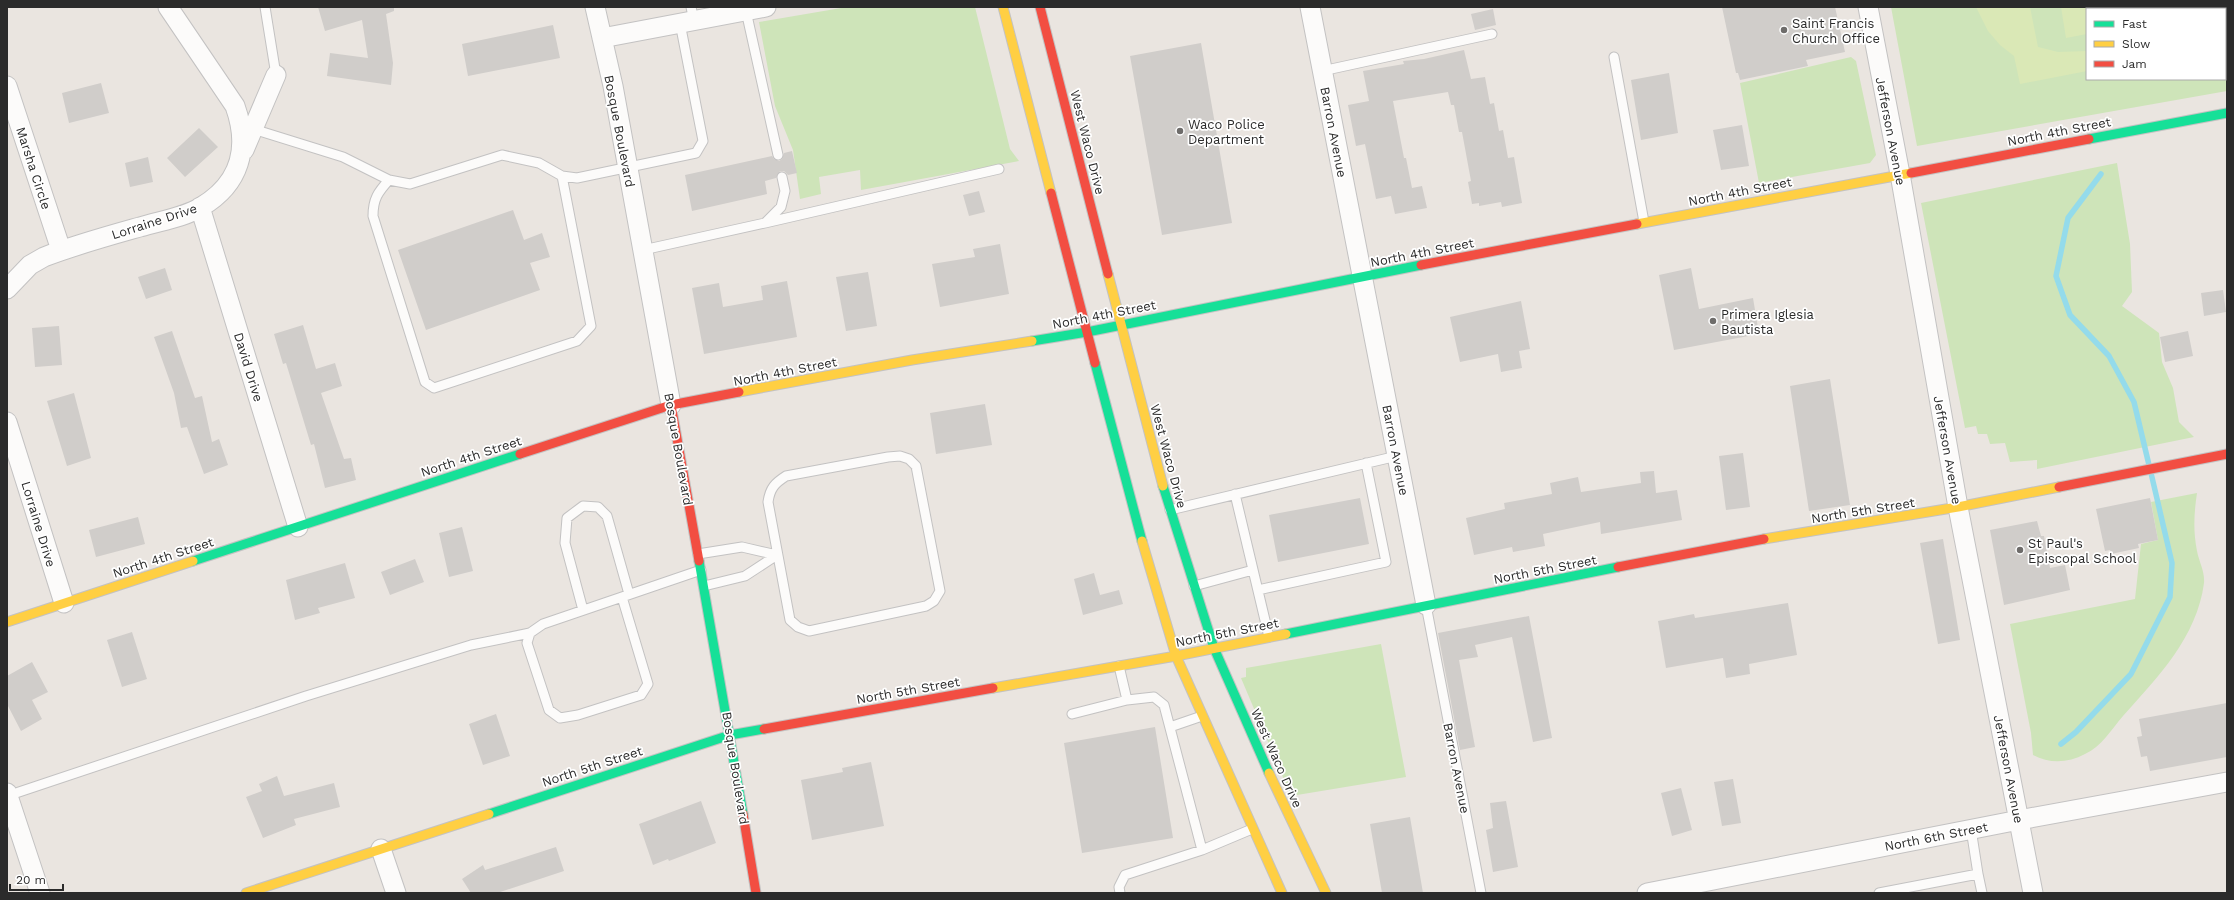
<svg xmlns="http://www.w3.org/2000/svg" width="2234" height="900" font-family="'Work Sans',sans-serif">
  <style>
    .green { fill: #cee4b9; fill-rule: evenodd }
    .pitch { fill: #dae8b6 }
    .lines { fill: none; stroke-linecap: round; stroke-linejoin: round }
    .stream { stroke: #94dbeb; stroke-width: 5.5 }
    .building { fill: #d0cdca }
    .lane-casing { stroke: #c3c2c2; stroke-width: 11 }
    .street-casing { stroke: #c3c2c2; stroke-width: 21 }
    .fast-casing { stroke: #c3c2c2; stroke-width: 11 }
    .slow-casing { stroke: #c3c2c2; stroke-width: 11 }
    .jam-casing { stroke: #c3c2c2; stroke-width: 11 }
    .lane { stroke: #fcfbfa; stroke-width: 9 }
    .street { stroke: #fcfbfa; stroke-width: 19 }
    .fast { stroke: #16e098; stroke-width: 9 }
    .slow { stroke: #ffcf43; stroke-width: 9 }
    .jam { stroke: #f24e42; stroke-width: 9 }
    .poi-dot { fill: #6e6c6a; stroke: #fff; stroke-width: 1.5 }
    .labels { text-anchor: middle; stroke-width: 3.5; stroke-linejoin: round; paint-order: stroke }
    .poi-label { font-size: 13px; fill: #2b2b2b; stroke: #fff; text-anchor: start }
    .street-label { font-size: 13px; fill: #2b2b2b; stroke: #fff }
  </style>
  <rect width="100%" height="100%" fill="#eae5e0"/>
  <path class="green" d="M847 7H975L1010 149 1019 161 861 190 860 170 819 177 821 194 800 199 793 150 775 106 759 22Z
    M1891 7H2227V91L1917 146ZM2087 9H2225V79H2087Z
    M1851 57 1856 61 1876 155 1870 163 1759 183 1740 83Z
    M2117 163 2130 244 2132 292 2122 306 2159 333 2162 362 2173 388 2179 422 2194 437 2037 469V460L2010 462 2005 443 1990 444 1987 434H1978L1976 426 1965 428 1921 203Z
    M2197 493C2194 513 2193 531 2197 551 2199 562 2205 571 2204 583 2197 637 2158 677 2123 716 2111 730 2102 746 2085 754 2068 763 2050 764 2033 755L2031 733 2010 624 2135 599 2141 544 2158 540 2151 502Z
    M1381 644 1406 777 1291 796 1241 678 1246 677V668Z"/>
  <path class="pitch" d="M1976 7H2030L2038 47 2058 52 2087 51V71L2020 84 2014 56 2000 45 1988 31Z
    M2061 7H2227V9H2087V34L2066 38Z"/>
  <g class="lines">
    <path class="stream" d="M2101 174 2068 218 2056 276 2070 315 2109 356 2134 402 2149 465
      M2061 744 2076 732 2131 674 2170 597 2172 563 2151 473"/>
  </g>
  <path class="building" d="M318 7H394V11L386 14 393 63 391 85 327 76 330 53 368 58 362 20 325 31Z
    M1722 7H1835L1845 52 1806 60 1808 66 1740 80 1738 73H1736Z
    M1493 9 1496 25 1475 30 1471 14Z
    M553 25 560 58 468 76 462 44Z
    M1201 43 1232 223 1162 235 1130 56Z
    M1464 50 1471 79 1485 77 1490 104 1494 103 1499 131 1503 130 1508 158 1514 157 1522 203 1502 207 1501 202 1479 206V203L1472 204 1468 182 1471 181 1462 132H1459L1454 105H1451L1448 92 1393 101 1404 158H1406L1412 188 1422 186 1427 208 1395 214 1391 196 1376 199 1365 144 1356 146 1348 105 1369 101 1363 71 1404 64 1403 61 1424 59Z
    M1669 73 1678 133 1641 140 1631 80Z
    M101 83 109 113 69 123 62 93Z
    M1742 125 1749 166 1721 170 1713 130Z
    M199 128 218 147 185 177 167 158Z
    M792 151 797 173 788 175 784 171H780L776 178 765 181 767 194 692 211 685 175 772 156 774 159 779 161 782 159 784 153Z
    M148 157 153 182 130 187 125 163Z
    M979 191 985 212 969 216 963 195Z
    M513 210 524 240 542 233 550 257 530 263 540 290 426 330 398 250Z
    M1000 244 1009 294 940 307 932 264 975 257 973 249Z
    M165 268 172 290 146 299 138 277Z
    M1691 268 1699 309 1753 298 1759 334 1674 350 1659 275Z
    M868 272 877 326 846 331 836 277Z
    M787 281 797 337 704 354 692 288 719 283 723 307 763 300 761 286Z
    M2223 290 2226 312 2204 316 2201 293Z
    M1521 301 1530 349 1519 351 1522 368 1501 372 1498 354 1460 362 1450 317Z
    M303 325 316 369 335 363 342 386 321 393 344 459 351 458 356 480 325 488 314 444 311 445 286 363 283 364 274 334Z
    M59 326 62 365 35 367 32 328Z
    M172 331 195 398 202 396 212 442 219 439 228 465 204 474 187 427 181 428 174 393 154 337Z
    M2188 331 2193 356 2165 362 2160 337Z
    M1830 379 1850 505 1809 511 1790 386Z
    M74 393 91 458 67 466 47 401Z
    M985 404 992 445 936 454 930 413Z
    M1743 453 1750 507 1726 510 1719 456Z
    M1654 471 1656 493 1677 490 1682 520 1601 534 1600 522 1543 534 1545 546 1513 552 1512 547 1474 555 1466 518 1505 509 1504 503 1552 494 1550 483 1578 477 1581 492 1641 483 1640 472Z
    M1360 498 1369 544 1278 562 1269 515Z
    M2150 498 2158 540 2138 544 2139 548 2111 554 2110 550 2105 551 2096 509Z
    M138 517 145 544 96 557 89 530Z
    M2037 521 2041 536H2044L2050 568 2065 565 2070 590 2004 605 1990 530Z
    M462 527 473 571 449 577 439 533Z
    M1943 539 1960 640 1938 644 1920 543Z
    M415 559 424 582 390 595 381 572Z
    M345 563 355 598 318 608 320 613 295 620 286 580Z
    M1094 573 1100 595 1119 590 1123 604 1083 615 1074 579Z
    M1788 603 1797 655 1749 664 1750 674 1726 678 1723 658 1666 668 1658 621 1694 614 1695 618Z
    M1529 616 1552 738 1533 742 1512 637 1475 645 1478 657 1459 660 1475 747 1460 750 1438 633Z
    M132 632 147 679 122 687 107 640Z
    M32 662 48 692 32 700 42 719 21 731 7 704V676Z
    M2227 703V757L2150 771 2147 756 2141 757 2137 737 2142 736 2139 719Z
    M496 714 510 756 483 765 469 724Z
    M1155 727 1173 838 1082 853 1064 743Z
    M871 762 884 826 812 840 801 780 843 772 842 768Z
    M277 776 284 796 334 783 340 807 294 819 296 825 263 838 246 797 262 791 259 784Z
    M1733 779 1741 823 1722 826 1714 782Z
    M1681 788 1692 830 1672 836 1661 793Z
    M701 801 716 843 669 861 668 859 653 865 639 824Z
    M1506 801 1518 867 1493 872 1486 830 1493 828 1490 803Z
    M1410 817 1423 893H1382L1370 824Z
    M556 847 564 871 497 893H471L462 879 483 865 485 870Z"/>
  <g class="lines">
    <g class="lane-casing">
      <path id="lane" d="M265 7 276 75
        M691 7 694 21
        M746 11 778 155
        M1614 57 1644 222
        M1322 71 1492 34
        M253 129 343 157 389 180 410 184 502 155 539 163 562 176 591 326 577 341 434 388 425 382 373 216C373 199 378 192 389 180
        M562 176 577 178 696 153 703 141 680 23
        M765 223 999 169
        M643 250 765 223 781 207 785 191 782 177
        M900 456 909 459 916 466 940 591 934 601 926 606 809 631 798 627 790 620 768 502C770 488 775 483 786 476L888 457Z
        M1235 494 1269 637
        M1170 510 1397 456
        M698 554 742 547 777 555
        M704 586 745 576 777 555
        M1194 586 1253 570
        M1258 590 1386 562 1366 463
        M622 597 648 684 641 695 578 715 560 718 549 710 527 643 530 633 543 624 701 570
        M1426 605 1481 893
        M583 610 565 543 567 518 583 506 598 507 607 516 629 594
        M1119 666 1127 700
        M1072 714 1127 700 1154 697 1164 705 1202 850
        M1170 727 1202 716
        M7 796 306 696 471 645 530 633
        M1978 874 1982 893
        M1120 893 1119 887 1125 875 1202 850 1252 829
        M1879 893 1978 874 1971 829"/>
    </g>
    <g class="street-casing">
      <path id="street" d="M595 7 613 86 671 405
        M1310 7 1426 605
        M1868 7 1900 174 1958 507 2033 893
        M602 38 766 7
        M7 86 61 250
        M244 150 276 75
        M200 207 298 527
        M7 289 30 265 44 257C75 245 108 236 140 227 159 221 183 218 201 207 240 184 250 148 235 106L168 7
        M7 422 64 603
        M7 793 40 893
        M381 849 396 893
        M1647 893 2019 820 2227 782"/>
    </g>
    <g class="fast-casing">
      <path id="fast" d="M2089 139 2227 113
        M1032 341 1087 332 1421 265
        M1095 363 1142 541
        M1163 486 1214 648 1269 773
        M193 561 520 454
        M699 561 743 814
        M1286 634 1618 567
        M489 814 730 735 764 729"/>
    </g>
    <g class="slow-casing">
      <path id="slow" d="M1003 7 1051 193
        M1637 224 1911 173
        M1108 274 1163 486
        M739 392 912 360 1032 341
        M1764 539 1958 507 2059 487
        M1142 541 1176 656 1282 893
        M7 622 193 561
        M993 688 1176 656 1286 634
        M1269 773 1326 893
        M246 893 489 814"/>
    </g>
    <g class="jam-casing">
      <path id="jam" d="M1040 7 1108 274
        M1911 173 2089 139
        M1051 193 1095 363
        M1421 265 1637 224
        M671 405 699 561
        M520 454 671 405 739 392
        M2059 487 2227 454
        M1618 567 1764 539
        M764 729 993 688
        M743 814 756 893"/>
    </g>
    <use href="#lane" class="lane"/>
    <use href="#street" class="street"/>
    <use href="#fast" class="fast"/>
    <use href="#slow" class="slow"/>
    <use href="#jam" class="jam"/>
  </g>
  <g class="poi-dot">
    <circle cx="1784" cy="30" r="4"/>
    <circle cx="1180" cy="131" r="4"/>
    <circle cx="1713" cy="321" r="4"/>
    <circle cx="2020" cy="550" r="4"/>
  </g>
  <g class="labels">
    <g class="poi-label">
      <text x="1792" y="28">Saint Francis<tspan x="1792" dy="15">Church Office</tspan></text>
      <text x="1188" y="129">Waco Police<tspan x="1188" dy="15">Department</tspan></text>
      <text x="1721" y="319">Primera Iglesia<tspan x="1721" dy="15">Bautista</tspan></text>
      <text x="2028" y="548">St Paul's<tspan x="2028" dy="15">Episcopal School</tspan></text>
    </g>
    <g class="street-label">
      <text transform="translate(620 131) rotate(79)" y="5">Bosque Boulevard</text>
      <text transform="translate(1891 131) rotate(79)" y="5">Jefferson Avenue</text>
      <text transform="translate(2059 131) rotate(-11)" y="5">North 4th Street</text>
      <text transform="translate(1334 132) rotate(79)" y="5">Barron Avenue</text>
      <text transform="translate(1088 142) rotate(76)" y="5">West Waco Drive</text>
      <text transform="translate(34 168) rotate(72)" y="5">Marsha Circle</text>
      <text transform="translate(1740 191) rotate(-11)" y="5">North 4th Street</text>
      <text transform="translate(154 221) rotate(-18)" y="5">Lorraine Drive</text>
      <text transform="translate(1422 252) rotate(-11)" y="5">North 4th Street</text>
      <text transform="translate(1104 314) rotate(-11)" y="5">North 4th Street</text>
      <text transform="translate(249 367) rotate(73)" y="5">David Drive</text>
      <text transform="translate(785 371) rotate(-11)" y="5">North 4th Street</text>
      <text transform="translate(679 449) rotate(80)" y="5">Bosque Boulevard</text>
      <text transform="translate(1396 450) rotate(79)" y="5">Barron Avenue</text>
      <text transform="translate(1948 450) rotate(80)" y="5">Jefferson Avenue</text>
      <text transform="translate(471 456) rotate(-18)" y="5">North 4th Street</text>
      <text transform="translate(1169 456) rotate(75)" y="5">West Waco Drive</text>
      <text transform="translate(1863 510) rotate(-9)" y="5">North 5th Street</text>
      <text transform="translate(39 524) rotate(73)" y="5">Lorraine Drive</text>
      <text transform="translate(163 557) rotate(-18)" y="5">North 4th Street</text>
      <text transform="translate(1545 569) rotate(-11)" y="5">North 5th Street</text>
      <text transform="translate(1227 632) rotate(-11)" y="5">North 5th Street</text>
      <text transform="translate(908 690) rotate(-10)" y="5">North 5th Street</text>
      <text transform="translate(1277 758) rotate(66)" y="5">West Waco Drive</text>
      <text transform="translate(592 766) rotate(-18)" y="5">North 5th Street</text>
      <text transform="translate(736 768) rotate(81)" y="5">Bosque Boulevard</text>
      <text transform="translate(1457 768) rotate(79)" y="5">Barron Avenue</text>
      <text transform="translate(2009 769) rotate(79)" y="5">Jefferson Avenue</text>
      <text transform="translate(1936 836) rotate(-11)" y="5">North 6th Street</text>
    </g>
  </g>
  <rect width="2234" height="900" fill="none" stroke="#2b2b2b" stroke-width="16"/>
  <rect x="2086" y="8" width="140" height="72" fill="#ffffff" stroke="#aaaaaa"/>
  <rect x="2094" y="21" width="20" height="6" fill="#16e098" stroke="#aaaaaa"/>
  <text x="2122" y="28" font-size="12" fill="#2b2b2b">Fast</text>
  <rect x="2094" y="41" width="20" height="6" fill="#ffcf43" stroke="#aaaaaa"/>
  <text x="2122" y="48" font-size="12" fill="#2b2b2b">Slow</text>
  <rect x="2094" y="61" width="20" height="6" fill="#f24e42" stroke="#aaaaaa"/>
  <text x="2122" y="68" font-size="12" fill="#2b2b2b">Jam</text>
  <path d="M10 884v6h53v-6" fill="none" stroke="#2b2b2b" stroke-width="2"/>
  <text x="16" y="884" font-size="12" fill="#2b2b2b" stroke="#ffffff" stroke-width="3" paint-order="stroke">20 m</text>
</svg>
